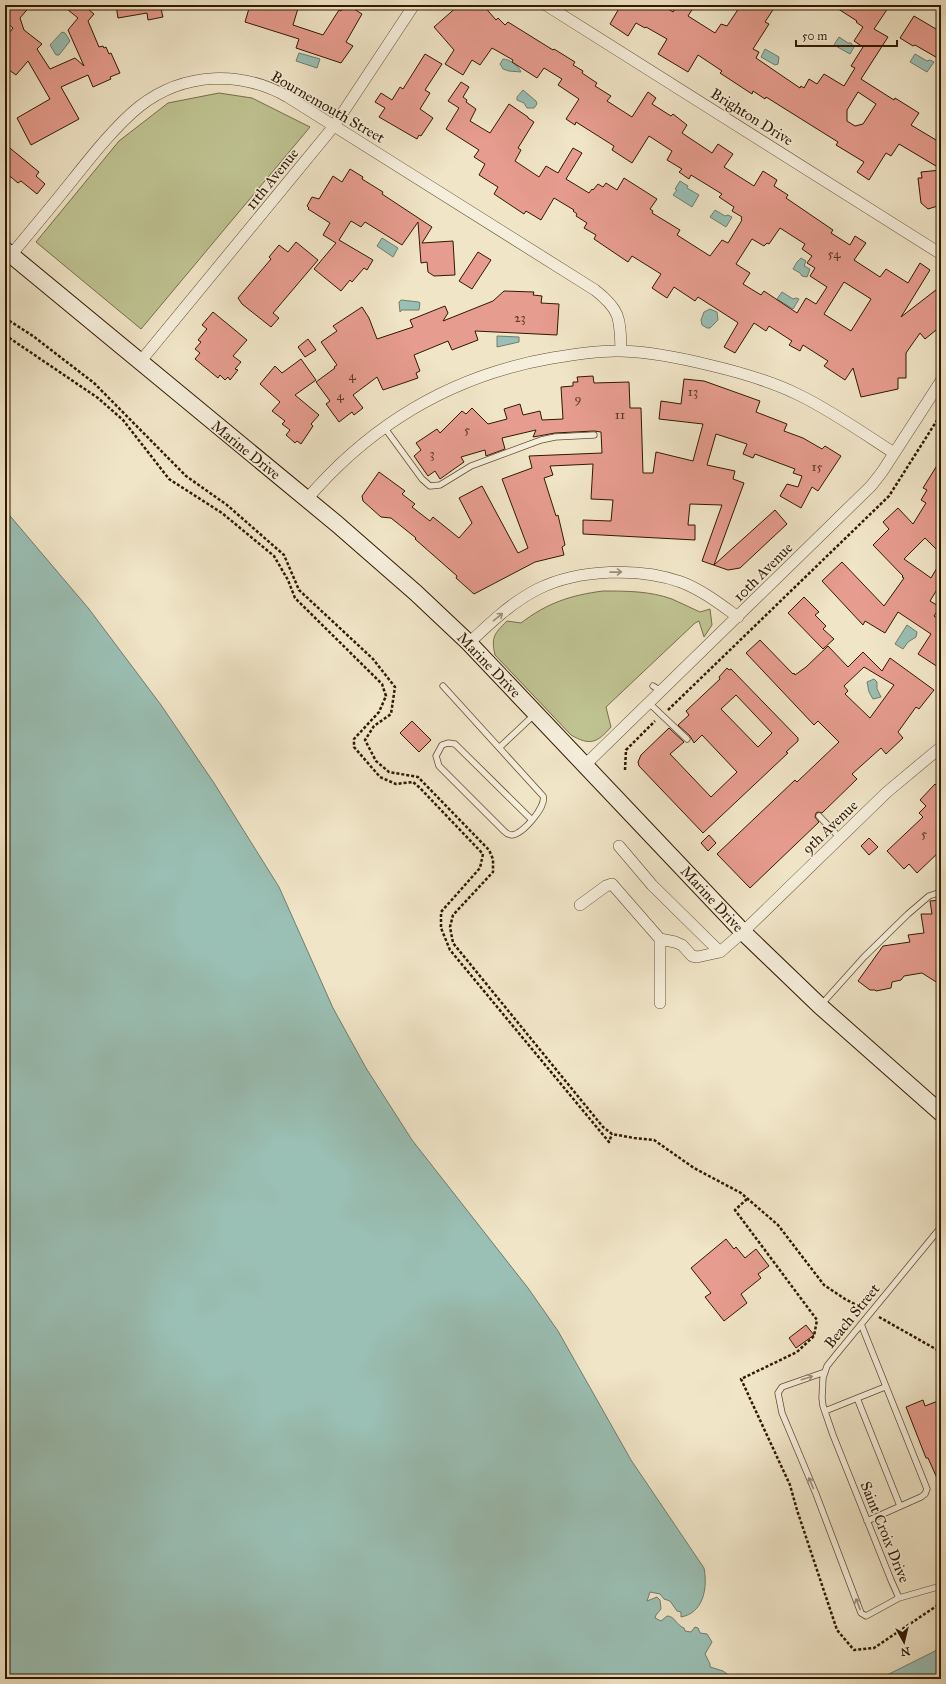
<svg xmlns="http://www.w3.org/2000/svg" width="946" height="1684" font-family="'IM FELL Great Primer',serif">
  <style>
    .green { fill: #bfc392; stroke: #786e49 }
    .water { fill: #9abfb4; stroke: #707d6c }
    .building { fill: #e69c8e; stroke: #311900; fill-rule: evenodd }
    .lines { fill: none; stroke-linecap: round; stroke-linejoin: round }
    .lane-casing { stroke: #614c32; stroke-width: 7 }
    .street-casing { stroke: #614c32; stroke-width: 12 }
    .secondary-casing { stroke: #311900; stroke-width: 18 }
    .path { stroke: #311900; stroke-width: 2.5; stroke-dasharray: 3 2; stroke-linecap: butt }
    .lane { stroke: #f5eedb; stroke-width: 5.5 }
    .street { stroke: #f5eedb; stroke-width: 11 }
    .secondary { stroke: #f5eedb; stroke-width: 16 }
    .oneway { stroke: #9d8e78 }
    .labels { text-anchor: middle; stroke-width: 3; stroke-linejoin: round; paint-order: stroke }
    .number-label { font-size: 13px; fill: #5e3a24 }
    .street-label { font-size: 15px; fill: #311900; stroke: #f5eedb }
  </style>
  <rect width="100%" height="100%" fill="#f0e5c7"/>
  <filter id="stains"><feTurbulence type="fractalNoise" baseFrequency=".005" numOctaves="4"/><feColorMatrix values="0 0 0 0 .2 0 0 0 0 .09 0 0 0 0 .02 0 0 0 .5 -.17"/></filter>
  <radialGradient id="worn" r=".72"><stop offset=".6" stop-color="#630" stop-opacity="0"/><stop offset="1" stop-color="#630" stop-opacity=".3"/></radialGradient>
  <path class="green" d="M219 93 252 98 310 127 141 329 36 242 119 141 168 103Z
    M603 591C626 591 650 591 672 599 681 603 691 608 700 612L710 609 712 625 704 637 699 621 695 623 606 707 611 727C597 743 590 746 571 735L495 655C491 637 494 634 507 621L521 623C547 603 571 595 603 591Z"/>
  <path class="water" d="M62 32 65 33 70 41 59 55H56L50 45Z
    M839 37 848 43H851L854 47 850 54 834 45Z
    M765 49 779 57 778 64 775 65 761 57Z
    M299 53 320 59 317 68 296 61Z
    M915 54 927 61 930 60 934 62 927 72 910 62Z
    M503 59C509 59 519 66 521 72L509 71 503 69 500 64Z
    M523 90 536 101 537 104 534 108H527L524 103 517 100V97Z
    M680 181 688 186 687 188 699 195 692 207 673 195 677 190 675 189Z
    M715 210 725 216 728 215 732 217 726 227 710 217Z
    M382 238 398 248 393 257 377 246Z
    M801 258 806 261 804 266 810 269 807 277 802 276 800 273 793 269 797 262Z
    M782 292 793 299 796 298 799 299 793 309 777 299Z
    M401 300 419 302 420 303 419 310H402L400 312 399 302Z
    M710 309 717 312 718 320 710 328H707L702 325 701 320 704 312Z
    M497 336 519 337V342L497 347Z
    M5 510 89 609 161 705 214 783 279 887 333 1008 366 1068 412 1140 528 1288 558 1331 631 1460 704 1568C708 1589 703 1613 681 1617V1612L677 1611 670 1601 664 1599 660 1594 650 1592 647 1601 657 1597 660 1600 661 1609 656 1615 655 1618 661 1621 667 1616C675 1616 676 1625 684 1628L685 1631 691 1632 695 1627 698 1628 700 1633 707 1634 712 1642 705 1654 710 1664V1667L723 1671 734 1679H5Z
    M907 625 917 632 916 637 908 642 903 649 895 644Z
    M874 679 877 682V689L881 697 873 699 869 692 867 682Z
    M941 1648V1679H879Z"/>
  <path class="building" d="M5 5H31L20 18 24 30 42 44 37 49 50 69 75 58 84 66 68 30 78 18 62 5H83L94 14 88 21 99 47 103 46 104 48 106 47 109 54 111 53 120 73 110 77 111 79 93 87 88 75 61 87 79 119 31 145 17 118 50 99 28 61 16 75 5 67V38L13 28 5 21Z
    M116 5H160L163 17 148 20 147 13 118 18Z
    M250 5H299L293 25 323 35 339 10 341 11 345 5H348L362 14 346 42 353 46 341 63 296 48 299 39 245 22Z
    M459 5H483L496 20 498 18 505 25 508 22 553 50 554 49 575 62 573 65 583 71 582 73 597 83 595 86 611 96 607 101 632 117 648 92 656 98 652 104 671 116 673 114 687 125 682 133 712 153 718 144 733 154 724 167 754 186 763 171 777 180 774 186 788 195 786 198 833 230 831 233 850 245 855 236 866 243 854 260 880 277 886 269 908 283 920 263 930 270 901 317 941 286V326L925 339 920 333 906 353V378H898V389L861 397 853 368 845 380 824 366 828 361 803 345 800 351 789 345 792 341 769 326 766 331 754 323 735 353 724 347 738 323 737 322 698 297 695 301 674 287 667 298 652 288 661 274 632 256 628 262 594 239 596 235 584 228 587 223 576 216 577 214 573 211 574 210 554 198 541 220 526 211 524 214 494 194 498 187 479 175 485 164 474 157 479 150 446 129 459 108 448 101 461 82 469 87 463 97 467 100 466 102 476 109 470 121 490 133 509 104 528 117V118L534 122 518 148 521 150 515 161 539 177 546 166 558 173 573 148 582 153 566 179 589 193 592 189 593 190 598 184 603 187 606 183 617 190 624 178 657 199 650 209 653 211 652 213 680 230 677 235 710 256 722 240 728 243 742 220 741 219 742 217 732 211 734 207 719 197 722 194 691 175 689 179 679 172 682 169 667 160 672 151 649 136 632 163 612 150 614 146 576 122 575 125 566 119 579 99 558 85 562 79 544 68 537 78 512 62 513 60 492 48 480 65 472 60 463 75 445 64 454 50 434 27ZM780 228 805 244 802 249 812 256 807 263 815 268 810 276 827 287 816 304 806 298 797 313 764 291 761 295 743 284 750 273 736 264 752 239 764 246 767 243 769 244ZM844 282 871 299 851 331 824 314Z
    M621 5H662L673 12 677 5H695L688 16 715 33 721 24 727 26 741 5H776L765 22 769 24 753 49 759 52 756 58 800 88 801 86 804 88 809 79 817 84 824 74 844 86 855 68 851 66 863 47 854 41 863 27 856 22 857 21 832 5H890L874 29 888 37 861 79 894 100 895 98 919 113 911 125 941 143V169L899 144 891 156 886 153 869 180 857 172 864 162 836 145 838 142 766 97 765 99 753 91 752 94 720 73 722 71 698 55 688 72 658 54 667 39 646 27 645 28 636 23 628 36 610 24ZM858 92 876 104 863 124 855 126 847 121V110Z
    M914 16 941 32V60L915 45 913 46 900 38Z
    M425 54 442 64 425 90 430 93 420 109 433 118 421 136 419 135 417 139 379 117 385 108 375 102 381 93 392 100 400 87 403 89Z
    M5 144 39 172 36 176 45 184 37 194 21 181 18 183 5 172Z
    M350 169 363 177 362 179 383 192 382 194 432 227 422 243 453 241 455 275 434 276 428 272 427 262 421 263 418 222 402 245 365 222 361 227 351 221 339 240 373 260 367 270 364 268 352 282 350 280 341 291 314 269 336 243 323 235 330 223 308 209 309 208 307 206 312 197 319 199 333 176 342 182Z
    M941 170V205L928 209 921 203 918 178H922L921 172Z
    M296 242 318 260 273 313 279 318 271 327 242 304 238 298 271 259 269 257 279 245 288 252Z
    M478 252 491 260 472 289 459 281Z
    M504 291 534 292 533 295 542 296 541 303 559 304 557 335 475 331 478 340 452 350 448 341 414 355 420 371 416 373 418 378 383 390 377 377 353 395 363 408 354 415 352 412 339 422 326 404 330 401 316 382 335 368 334 367 337 365 321 342 337 331 333 326 362 307 369 318 377 339 413 327 410 320 445 306 448 313 443 321 493 301Z
    M213 312 247 340 233 356 241 362 235 369 238 370 230 380 228 377 225 380 220 375 218 378 195 359 200 353 195 349 201 342 198 340 207 329 202 325Z
    M308 339 316 350 305 357 298 347Z
    M301 359 316 380 295 395 319 415 311 424 313 426 301 444 297 441 295 443 286 435 290 430 282 424 285 421 272 411 280 402 260 384 275 366 282 373Z
    M593 376 594 383 629 382 630 408H641L643 473H653L656 452 693 461 703 424 659 419 661 401 681 404 684 379 704 381 760 401 756 412 787 424 784 431 803 438 822 449 825 446 841 456 818 491 812 487 801 508 780 496 787 484 798 487 802 476 793 473 795 469 755 454 753 458 743 454 747 444 716 434 707 465 735 471 733 479 744 483 714 565 775 510 787 524 740 568 728 570 702 561 722 505 690 504 688 525H695V540L583 534V520L611 521 613 500 591 499 593 464 550 466 553 475 544 478 556 516 558 515 565 545 562 547 564 555 535 562 474 594 456 578 457 576 415 539 416 538 391 518 381 517 363 501 362 496 379 472 405 491 402 494 415 504 412 507 430 521 433 517 459 538 472 523 459 498 482 486 518 553 528 548 502 479 532 468 529 456 602 453 601 432 594 431 555 433 533 437 536 430 502 438 505 449 486 456 485 450 461 457 464 462 440 479 435 471 428 476 414 456 421 450 416 443 437 429 440 433 462 411 466 414 472 408 488 424 507 419 504 409 520 404 523 415 540 411 542 420 563 419 561 387 573 386V382H578L577 377Z
    M941 459V554L925 538 904 559 931 578 941 561V583L930 601 940 607 934 616 940 620 941 618V669L918 654 931 634 898 612 885 633 865 621 863 625 822 581 842 562 884 606 904 578 902 577 903 576 873 545 889 529 883 522 898 508 913 524 926 503 921 500 927 490 923 488Z
    M804 597 819 612 815 615 826 626 823 629 834 639 823 649 788 613Z
    M760 640 793 674 794 673 795 675 806 667 828 646 848 667 863 652 882 671 890 658 934 690 919 709 916 707 898 732 903 738 886 754 881 748 852 774 857 779 822 813 818 812 816 813 815 817 819 822 750 888 717 854 795 780 797 782 839 742 818 721 814 725 746 653ZM864 667 894 685 870 718 845 694 848 691 844 686Z
    M727 668 729 670 731 669 798 738V741L786 752 788 753 703 833 639 766 638 762 641 755 669 728 684 742 670 754 711 797 737 772 702 735 694 743 690 736 678 725 689 715 686 711 720 679 719 677ZM736 695 772 733 758 747 721 709Z
    M412 721 431 740 419 752 400 733Z
    M935 784 941 790V850L917 873 909 864 904 869 887 851 923 817 919 813 926 806 920 800Z
    M709 835 716 843 708 851 701 843Z
    M869 838 878 847 869 855 861 846Z
    M941 900V985L922 973 904 976 901 980 892 982 891 988 876 991 875 990H870L858 981 883 946 910 942 908 935 924 933 921 914H932L930 901Z
    M726 1239 734 1249 736 1247 745 1258 756 1249 769 1266 758 1274 761 1278 741 1294 747 1303 724 1321 705 1297 711 1293 691 1268Z
    M806 1325 814 1335 796 1348 789 1338Z
    M923 1400 925 1406 938 1401 941 1408V1487L928 1458H926L906 1407Z"/>
  <g class="lines">
    <g class="lane-casing">
      <path id="lane" d="M384 427 422 479 430 486 440 485 471 466 541 440 555 437 594 435
        M443 686 543 796C547 806 523 834 512 835 509 835 506 833 504 831L439 766 436 756 442 745 448 743 455 744 532 820
        M653 686 661 691
        M649 703 687 739
        M500 747 535 714
        M819 816 840 838
        M820 1006 864 957 908 914 929 896 941 892
        M941 1227 835 1356 827 1366 823 1378 822 1398 823 1406 833 1435 891 1580 899 1598 941 1586
        M861 1324 927 1489 925 1494 921 1497 867 1521
        M825 1372 782 1387 778 1393 782 1413 816 1494 861 1613 866 1616 899 1598
        M857 1398 900 1506
        M825 1411 885 1387"/>
    </g>
    <g class="street-casing">
      <path id="street" d="M546 5 941 254
        M11 255C31 231 51 207 71 182 90 158 116 125 140 106 184 72 241 70 288 97L595 290C621 310 620 319 621 351
        M140 362 334 126 414 5
        M307 499C372 423 454 375 552 358 575 354 599 350 621 351 650 352 681 358 709 365 739 372 771 381 799 395 832 411 863 433 894 453
        M469 643C490 623 512 602 538 589 578 569 640 567 681 582 702 590 720 604 738 617
        M584 766 871 486 882 472 941 381
        M619 846 652 885 720 952 743 932 887 792 941 747
        M580 905 606 886 612 884 660 939V1003
        M660 939 675 942 682 945 692 956 697 957 720 952"/>
    </g>
    <g class="secondary-casing">
      <path id="secondary" d="M5 250 337 524 416 593 469 643 743 932 820 1006 941 1113"/>
    </g>
    <path class="path" d="M5 318 33 336 94 383 186 476 227 505 284 555 299 590 373 659 395 687 391 714 374 726 365 740 376 761 389 772 418 777 489 850 493 859V872L453 915 450 927 453 943 603 1127 612 1134 634 1138 654 1140 694 1168 741 1193 778 1225 824 1285 845 1299 864 1309
      M5 335 98 398 123 420 169 479 222 513 274 556 288 580 295 598 382 684 386 696 379 712 354 739V747L380 777 396 784 413 782 420 788 483 854 480 868 441 912V928L450 950 609 1142 612 1134
      M668 710 889 496 941 414
      M625 770 626 750 655 721
      M747 1199 735 1210 817 1320 814 1336 797 1352 741 1379 790 1485 797 1510 837 1630 854 1650 874 1648 941 1603
      M879 1317 941 1352"/>
    <use href="#lane" class="lane"/>
    <use href="#street" class="street"/>
    <use href="#secondary" class="secondary"/>
  </g>
  <defs><path id="oneway-shaft" d="M-6 0H5M1.5-3L5.5 0L1.5 3" fill="none" stroke-width="1.6" stroke-linecap="round" stroke-linejoin="round"/></defs>
  <g class="oneway">
    <use href="#oneway-shaft" transform="translate(616 572) rotate(-1)"/>
    <use href="#oneway-shaft" transform="translate(498 617) rotate(-39)"/>
    <use href="#oneway-shaft" transform="translate(807 1378) rotate(-18)"/>
    <use href="#oneway-shaft" transform="translate(811 1483) rotate(-113)"/>
    <use href="#oneway-shaft" transform="translate(858 1604) rotate(-111)"/>
  </g>
  <g class="labels">
    <g class="number-label">
      <text x="834" y="258">54</text>
      <text x="520" y="322">23</text>
      <text x="352" y="380">4</text>
      <text x="693" y="396">13</text>
      <text x="340" y="400">4</text>
      <text x="578" y="403">9</text>
      <text x="620" y="419">11</text>
      <text x="467" y="434">5</text>
      <text x="432" y="458">3</text>
      <text x="817" y="471">15</text>
      <text x="924" y="838">5</text>
    </g>
    <g class="street-label">
      <text transform="translate(328 107) rotate(30)" y="5">Bournemouth Street</text>
      <text transform="translate(752 117) rotate(32)" y="5">Brighton Drive</text>
      <text transform="translate(272 179) rotate(-51)" y="5">11th Avenue</text>
      <text transform="translate(246 450) rotate(39)" y="5">Marine Drive</text>
      <text transform="translate(763 572) rotate(-45)" y="5">10th Avenue</text>
      <text transform="translate(489 665) rotate(46)" y="5">Marine Drive</text>
      <text transform="translate(830 827) rotate(-44)" y="5">9th Avenue</text>
      <text transform="translate(712 899) rotate(47)" y="5">Marine Drive</text>
      <text transform="translate(852 1316) rotate(-51)" y="5">Beach Street</text>
      <text transform="translate(885 1532) rotate(68)" y="5">Saint Croix Drive</text>
    </g>
  </g>
  <rect width="946" height="1684" fill="none" stroke="#f0e5c7" stroke-width="20"/>
  <rect x="6" y="6" width="934" height="1672" fill="none" stroke="#311900" stroke-width="2"/>
  <rect x="10" y="10" width="926" height="1664" fill="none" stroke="#311900"/>
  <g transform="translate(904 1642) rotate(172)" stroke="#f5eedb" stroke-width="3" paint-order="stroke">
  <path d="M0-3L7 15L0 10L-7 15Z" fill="#311900"/>
  <text y="-6" font-size="11" font-weight="bold" text-anchor="middle" fill="#311900">N</text>
  </g>
  <path d="M796 40v6h101v-6" fill="none" stroke="#311900" stroke-width="2"/>
  <text x="802" y="40" font-size="12" fill="#311900" stroke="#f5eedb" stroke-width="3" paint-order="stroke">50 m</text>
  <rect width="100%" height="100%" filter="url(#stains)"/>
  <rect width="100%" height="100%" fill="url(#worn)"/>
</svg>
